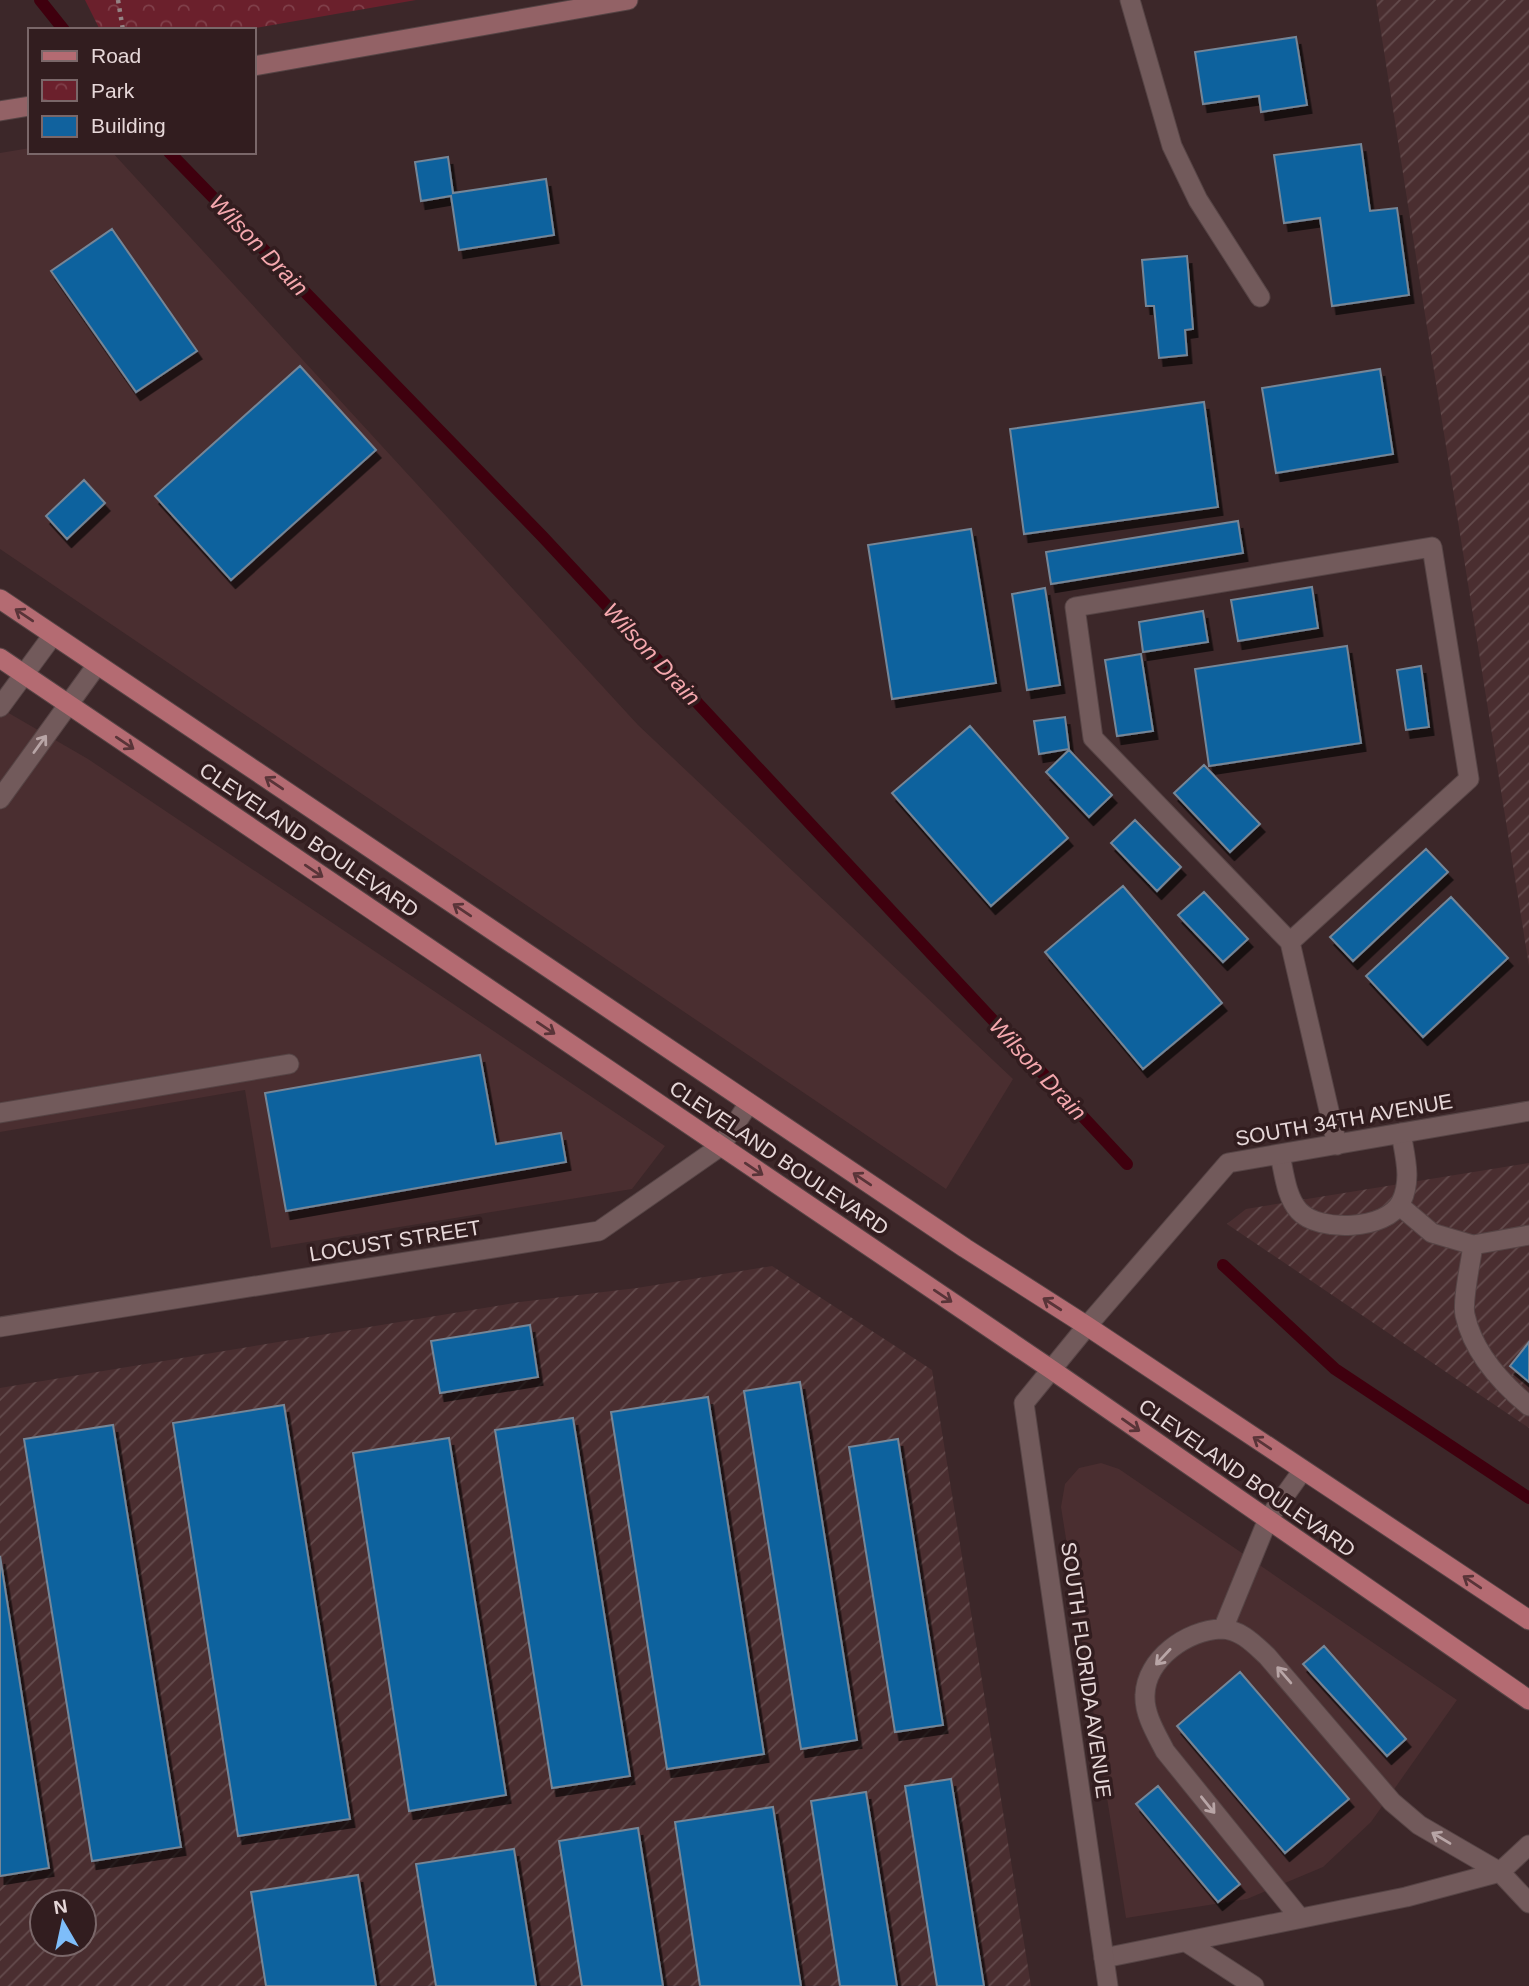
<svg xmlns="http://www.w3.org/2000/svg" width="1529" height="1986" font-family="Arial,sans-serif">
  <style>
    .built { fill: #4a2e30 }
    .industrial { fill: url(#industrial-furrows); fill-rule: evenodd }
    .park { fill: url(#park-crowns) }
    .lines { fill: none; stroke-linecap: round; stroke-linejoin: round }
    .stream { stroke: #3f000e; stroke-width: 12 }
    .building { fill: #11629e; stroke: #758697; stroke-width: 2; filter: url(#shadow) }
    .service-casing { stroke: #564445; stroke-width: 21 }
    .minor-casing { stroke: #564445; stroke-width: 21 }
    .secondary-casing { stroke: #564445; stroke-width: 21 }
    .primary-casing { stroke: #564445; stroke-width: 21 }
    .path { stroke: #948384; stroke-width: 4.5; stroke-dasharray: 3.5 5; stroke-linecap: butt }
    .service { stroke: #725a5b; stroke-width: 19 }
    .minor { stroke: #725a5b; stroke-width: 19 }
    .secondary { stroke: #936266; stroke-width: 19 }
    .primary { stroke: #b46b72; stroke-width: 19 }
    .oneway { stroke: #593438 }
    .oneway2 { stroke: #b8a5a6 }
    .labels { text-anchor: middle; stroke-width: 7; stroke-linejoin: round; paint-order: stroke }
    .street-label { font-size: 21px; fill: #e6d7d8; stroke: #321d1f }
    .water-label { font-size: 23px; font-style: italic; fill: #f5a8ae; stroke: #321d1f }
  </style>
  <defs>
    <pattern id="industrial-furrows" width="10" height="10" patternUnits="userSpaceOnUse" patternTransform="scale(1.75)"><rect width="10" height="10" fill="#4a2e30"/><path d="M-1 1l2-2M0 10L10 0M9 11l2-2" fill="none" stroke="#644c4d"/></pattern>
    <pattern id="park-crowns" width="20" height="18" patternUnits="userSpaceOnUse" patternTransform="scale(1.75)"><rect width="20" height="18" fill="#6b202c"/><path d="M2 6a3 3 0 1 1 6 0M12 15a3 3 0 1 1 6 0" fill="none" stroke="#80404a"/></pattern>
    <filter id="shadow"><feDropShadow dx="4.5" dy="8" stdDeviation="0" flood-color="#0009"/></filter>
  </defs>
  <rect width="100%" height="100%" fill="#3c2729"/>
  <path class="built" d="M30 148V152H112L638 725 1013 1079 946 1189 0 549V153Z
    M0 708 88 759 665 1146 632 1189 271 1248 245 1090 0 1132Z
    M1101 1463 1119 1469 1457 1700 1371 1822 1323 1867 1247 1899 1126 1918 1061 1507 1065 1484 1079 1468Z"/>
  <path class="industrial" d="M1376 0H1529V966L1427 327Z
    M1529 1163V1428L1227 1224 1246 1209Z
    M772 1266 932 1370 1031 1986H0V1388L520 1302 637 1288ZM42 1902H84V1944H42Z"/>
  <path class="park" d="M85 0H416L244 30H100Z"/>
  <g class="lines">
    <path class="stream" d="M40 0 64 30
      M169 152 542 536 1127 1164
      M1223 1265 1335 1369 1529 1498"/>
  </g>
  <path class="building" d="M1296 37 1307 105 1261 112 1259 96 1203 104 1195 52Z
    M1361 144 1370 211 1397 208 1409 295 1332 306 1320 218 1284 223 1274 155Z
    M448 157 453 193 546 179 554 235 459 250 451 196 421 201 415 162Z
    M112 229 197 351 136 392 51 271Z
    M1187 256 1193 329 1185 330 1187 355 1159 358 1154 306H1146L1142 260Z
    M300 366 376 450 231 580 155 496Z
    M1380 369 1393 454 1276 473 1262 388Z
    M1204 402 1218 507 1024 534 1010 429Z
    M84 480 105 503 67 539 46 516Z
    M1238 521 1243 553 1051 584 1046 552Z
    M971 529 996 683 892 699 868 545Z
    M1312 587 1318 628 1238 641 1231 600Z
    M1045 588 1060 685 1027 690 1012 594Z
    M1203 611 1208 642 1143 652 1139 622Z
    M1347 646 1361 743 1209 766 1195 669Z
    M1141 654 1153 731 1117 736 1105 660Z
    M1421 666 1429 727 1406 730 1397 670Z
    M1065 717 1069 749 1039 754 1034 721Z
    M970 726 1068 838 991 906 892 793Z
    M1069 750 1112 795 1089 817 1046 772Z
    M1204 765 1260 824 1230 852 1174 793Z
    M1135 820 1181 867 1157 891 1111 843Z
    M1426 849 1448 872 1353 961 1330 937Z
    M1123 886 1222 1003 1143 1069 1045 952Z
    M1204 892 1248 939 1223 962 1178 915Z
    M1451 897 1508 958 1423 1037 1366 976Z
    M480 1055 496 1144 561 1133 566 1162 286 1211 265 1093Z
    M530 1325 538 1377 440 1393 431 1341Z
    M1529 1342V1382L1510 1366Z
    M800 1382 857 1740 801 1749 744 1391Z
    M708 1397 764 1754 667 1769 611 1412Z
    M284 1405 350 1819 238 1836 173 1423Z
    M573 1418 630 1776 552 1788 495 1430Z
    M113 1425 181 1847 92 1861 24 1439Z
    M449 1438 506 1795 409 1811 353 1453Z
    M898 1439 943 1725 895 1732 849 1447Z
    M0 1556 49 1868 0 1876Z
    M1324 1646 1406 1739 1387 1756 1303 1664Z
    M1240 1672 1349 1799 1285 1853 1177 1726Z
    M951 1779 984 1986H937L905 1786Z
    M1158 1786 1240 1884 1218 1902 1136 1804Z
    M866 1792 897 1986H840L811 1801Z
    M773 1807 801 1986H700L675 1822Z
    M638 1828 663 1986H582L559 1841Z
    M514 1849 536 1986H436L416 1864Z
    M358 1875 376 1986H266L251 1892Z"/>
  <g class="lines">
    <g class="service-casing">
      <path id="service" d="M1130 0 1172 146 1198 200 1260 297
        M0 707 53 635
        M0 799 97 665
        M0 1113 289 1064
        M1280 1155C1284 1172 1286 1197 1299 1211 1319 1233 1387 1230 1401 1202 1412 1180 1405 1157 1401 1133
        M1400 1206 1432 1233 1473 1245 1529 1235
        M1473 1245C1471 1261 1462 1301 1465 1315 1473 1352 1500 1382 1529 1406
        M1223 1629 1268 1519 1303 1470
        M1300 1918 1165 1751C1157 1735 1144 1715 1145 1695 1146 1659 1187 1630 1221 1629 1240 1629 1254 1644 1267 1656L1392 1802 1419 1825 1500 1872 1529 1903
        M1186 1942 1254 1986
        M1104 1958 1406 1897 1500 1872 1529 1845"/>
    </g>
    <g class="minor-casing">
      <path id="minor" d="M1432 547 1469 779 1290 942 1093 738 1075 607Z
        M1290 942 1337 1145
        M0 1327 599 1231 721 1146 749 1103
        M1108 1986 1024 1403 1087 1326 1228 1163 1529 1111"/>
    </g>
    <g class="secondary-casing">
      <path id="secondary" d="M254 66 628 0
        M0 111 30 106"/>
    </g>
    <g class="primary-casing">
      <path id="primary" d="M0 599 965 1248 1087 1326 1529 1620
        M0 658 1052 1370 1529 1700"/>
    </g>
    <path class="path" d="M118 0 123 30"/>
    <use href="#service" class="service"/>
    <use href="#minor" class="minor"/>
    <use href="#secondary" class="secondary"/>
    <use href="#primary" class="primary"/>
  </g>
  <defs><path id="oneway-shaft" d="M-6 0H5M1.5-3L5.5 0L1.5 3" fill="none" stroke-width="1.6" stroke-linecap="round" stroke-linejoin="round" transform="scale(1.75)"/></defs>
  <g class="oneway">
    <use href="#oneway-shaft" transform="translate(24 615) rotate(-146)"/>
    <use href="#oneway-shaft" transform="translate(125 743) rotate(34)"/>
    <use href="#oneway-shaft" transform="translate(274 783) rotate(-146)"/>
    <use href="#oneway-shaft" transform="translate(314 871) rotate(34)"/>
    <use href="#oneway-shaft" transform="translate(462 910) rotate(-146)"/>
    <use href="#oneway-shaft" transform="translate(546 1028) rotate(34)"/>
    <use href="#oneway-shaft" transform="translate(754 1169) rotate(34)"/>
    <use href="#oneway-shaft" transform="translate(862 1179) rotate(-146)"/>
    <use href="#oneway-shaft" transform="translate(943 1296) rotate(34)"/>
    <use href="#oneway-shaft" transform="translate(1052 1304) rotate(-147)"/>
    <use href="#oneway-shaft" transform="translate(1131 1425) rotate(35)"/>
    <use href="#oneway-shaft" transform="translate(1262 1443) rotate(-146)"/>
    <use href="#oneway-shaft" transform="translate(1472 1582) rotate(-146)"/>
  </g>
  <g class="oneway2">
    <use href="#oneway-shaft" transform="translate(40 744) rotate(-54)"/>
    <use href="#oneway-shaft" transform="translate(1163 1657) rotate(133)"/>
    <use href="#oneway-shaft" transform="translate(1284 1675) rotate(-131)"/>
    <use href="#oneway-shaft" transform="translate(1208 1805) rotate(51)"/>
    <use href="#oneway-shaft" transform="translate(1441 1838) rotate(-149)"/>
  </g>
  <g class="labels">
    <g class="street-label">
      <text transform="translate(309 840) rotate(34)" y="7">CLEVELAND BOULEVARD</text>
      <text transform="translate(1344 1120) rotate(-10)" y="7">SOUTH 34TH AVENUE</text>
      <text transform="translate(779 1158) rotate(34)" y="7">CLEVELAND BOULEVARD</text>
      <text transform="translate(395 1241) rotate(-9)" y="7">LOCUST STREET</text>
      <text transform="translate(1247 1478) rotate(35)" y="7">CLEVELAND BOULEVARD</text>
      <text transform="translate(1086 1670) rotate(82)" y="7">SOUTH FLORIDA AVENUE</text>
    </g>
    <g class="water-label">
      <text transform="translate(259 245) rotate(46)" y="8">Wilson Drain</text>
      <text transform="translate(652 654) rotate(47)" y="8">Wilson Drain</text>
      <text transform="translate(1038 1069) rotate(47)" y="8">Wilson Drain</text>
    </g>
  </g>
  <rect x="28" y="28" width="228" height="126" fill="#321d1f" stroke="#7a6769" stroke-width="2"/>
  <rect x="42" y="51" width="35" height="10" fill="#b46b72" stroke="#7a6769" stroke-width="2"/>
  <text x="91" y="63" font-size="21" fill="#e6d7d8">Road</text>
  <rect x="42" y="80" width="35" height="21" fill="url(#park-crowns)" stroke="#7a6769" stroke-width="2"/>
  <text x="91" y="98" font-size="21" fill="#e6d7d8">Park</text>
  <rect x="42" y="116" width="35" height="21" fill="#11629e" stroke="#7a6769" stroke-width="2"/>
  <text x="91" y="133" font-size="21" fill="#e6d7d8">Building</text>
  <g transform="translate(63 1923) rotate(351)"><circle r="33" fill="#321d1f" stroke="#7a6769" stroke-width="2"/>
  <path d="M0-5L12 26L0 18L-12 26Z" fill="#7ebdf9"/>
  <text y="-10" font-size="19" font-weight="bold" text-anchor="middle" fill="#e6d7d8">N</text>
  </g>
</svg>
